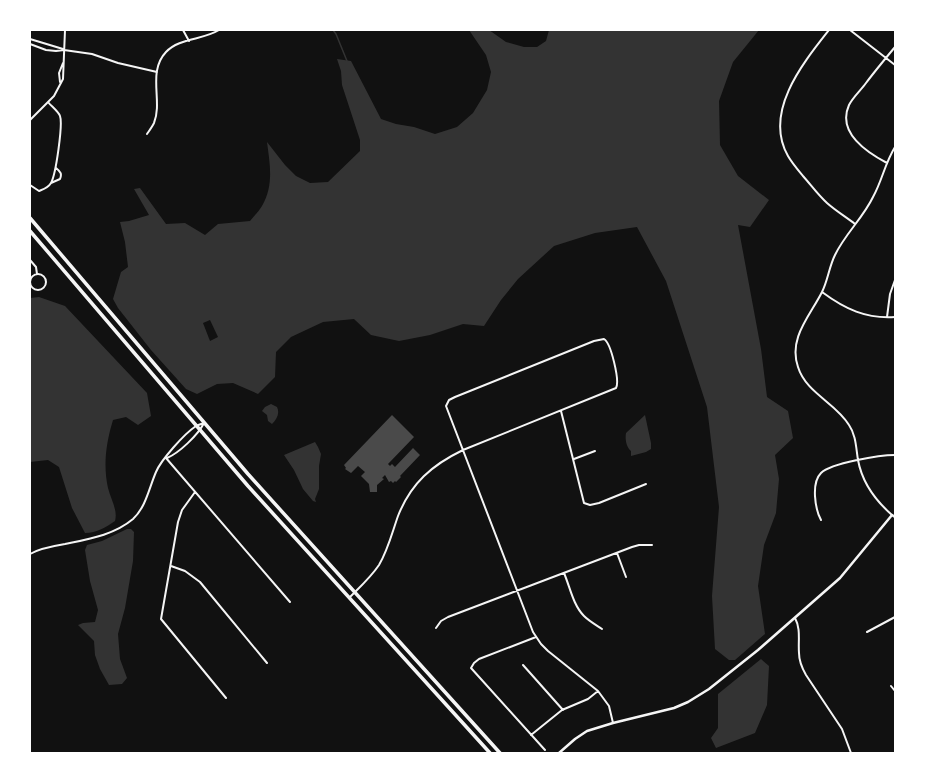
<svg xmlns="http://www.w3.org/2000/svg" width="925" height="783" font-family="'Asap Condensed',sans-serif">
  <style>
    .water { fill: #333 }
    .pier { fill: #111 }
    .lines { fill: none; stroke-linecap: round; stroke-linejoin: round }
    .stream { stroke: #333; stroke-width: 1.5 }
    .building { fill: #4a4a4a }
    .minor { stroke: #f5f5f5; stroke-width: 2 }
    .tertiary { stroke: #f5f5f5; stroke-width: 2.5 }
    .trunk { stroke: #f5f5f5; stroke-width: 3.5 }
  </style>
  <rect width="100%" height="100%" fill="#111"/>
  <path class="water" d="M469 30H489L506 42 524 47H537L546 41 549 30H759L733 62 719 101 720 145 738 176 769 200 750 227 738 225 761 349 767 397 788 411 793 438 775 455 779 479 776 513 764 545 758 586 765 634 735 660H729L715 649 712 596 719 507 707 407 666 281 637 227 595 233 554 246 518 279 501 300 484 326 463 324 430 335 399 341 371 335 354 319 323 322 291 337 276 352 275 377 258 394 233 383 217 384 197 394 186 389 151 350 118 308 113 299 121 272 128 267 125 242 120 222 129 221 149 215 134 189 140 188 166 224 185 223 205 235 218 224 250 221C254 216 259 211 262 206 274 185 270 165 267 142L285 165 296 176 310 183 328 182 360 151V140L342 85 341 71 337 59 351 61 381 119 396 124 414 127 435 134 457 127 473 113 487 90 491 72 486 55Z
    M39 297 65 306 147 393 151 416 138 425 126 417 113 420C106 443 103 465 108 488 111 500 118 510 115 521 106 527 97 533 85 533L72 508 59 467 48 460 30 462V298Z
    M271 404 277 407C280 413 277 419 272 424L268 421 267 415 262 411 265 407Z
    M645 415 651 443V449L646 452 631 456V451C626 447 625 439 626 433Z
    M315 442 318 447 321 454 319 466V489L315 499 316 502 313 501 303 489 294 470 284 455Z
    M127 529H131L134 532 133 561 125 608 118 634 120 659 127 678 122 684 109 685 100 669 95 655 94 641 78 625 83 623 95 622 98 610 90 581 85 550 87 545 102 541Z
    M761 659 769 666 767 705 755 733 716 748 711 738 718 728V694Z"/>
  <path class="pier" d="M210 320 218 337 210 341 203 323Z"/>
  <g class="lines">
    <path class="stream" d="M333 30 336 34 347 61"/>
  </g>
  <path class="building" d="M392 415 414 437 388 464 390 466 392 464 395 467 413 448 420 455 400 476 401 477 396 482 395 481 393 483 391 481 389 482 385 475 382 478 384 479 377 485V492H370L369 484 361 476 365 472 358 466 351 473 345 469 346 468 344 465Z"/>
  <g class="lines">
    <path class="minor" d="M183 30 189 41
      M829 30C803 63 763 112 788 156 792 163 798 170 803 176 811 185 818 195 827 203 836 211 846 217 855 224
      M850 30 895 65
      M30 39 63 49
      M30 44 46 50 56 51 64 50 92 54 118 63 157 72
      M60 82 59 73 63 63
      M30 120 54 96 63 79 65 30
      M147 134C149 131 152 127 154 123 163 101 147 72 166 52 179 38 203 40 219 30
      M887 163C866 152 837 132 849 105 853 97 861 90 866 83 875 71 885 59 895 47
      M51 183 60 179C62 174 61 172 56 168
      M30 185 39 191C44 189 48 188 51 183 56 174 63 124 60 116 58 111 51 106 48 102
      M30 260 36 267 37 274
      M30 282a8 8 0 1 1 16 0a8 8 0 1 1-16 0Z
      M822 292C845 309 866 319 895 317
      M887 317 890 294 895 280
      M561 411 584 503 590 505 599 503 646 484
      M166 458 290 602
      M167 458C179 453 198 435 204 423
      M574 459 595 451
      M195 492 182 510 178 522 161 619 226 698
      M892 515C876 501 862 482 858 460 856 448 856 435 849 425 836 403 806 393 798 367 788 338 810 316 822 292 828 280 829 267 835 255 845 234 863 218 873 197 882 181 885 163 895 147
      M821 520C815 509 811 483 821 473 831 463 880 455 895 455
      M617 553 626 577
      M30 554C40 548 53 546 65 544 89 539 114 535 133 519 146 507 149 488 156 472 161 460 184 434 196 426 198 425 201 424 204 423
      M171 566 185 571 200 582 267 663
      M564 573C570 587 573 605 584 616 589 621 596 625 602 629
      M350 597C360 587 371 577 379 565 388 550 392 533 398 516 411 483 432 465 463 450L616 388C620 381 611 343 604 339L594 341 455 397 449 400 446 406 533 632 541 644 548 651 598 691 609 706 613 723
      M795 618C801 629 798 641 799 653 799 661 802 668 806 675L842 729 851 753
      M436 628 441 621 448 617 632 547 639 545H652
      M867 632 895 617
      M536 637 479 659 474 663 471 668 545 750
      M523 665 563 710
      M891 686 895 691
      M531 735 562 710 588 699 598 691"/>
    <path class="tertiary" d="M559 753 575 739 587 731 613 723 674 708 688 702 709 689 758 650 840 578 892 515 895 517"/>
    <path class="trunk" d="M30 218 248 474 500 753
      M30 231 248 486 490 753"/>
  </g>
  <rect width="925" height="783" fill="none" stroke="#ffffff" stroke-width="62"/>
</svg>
